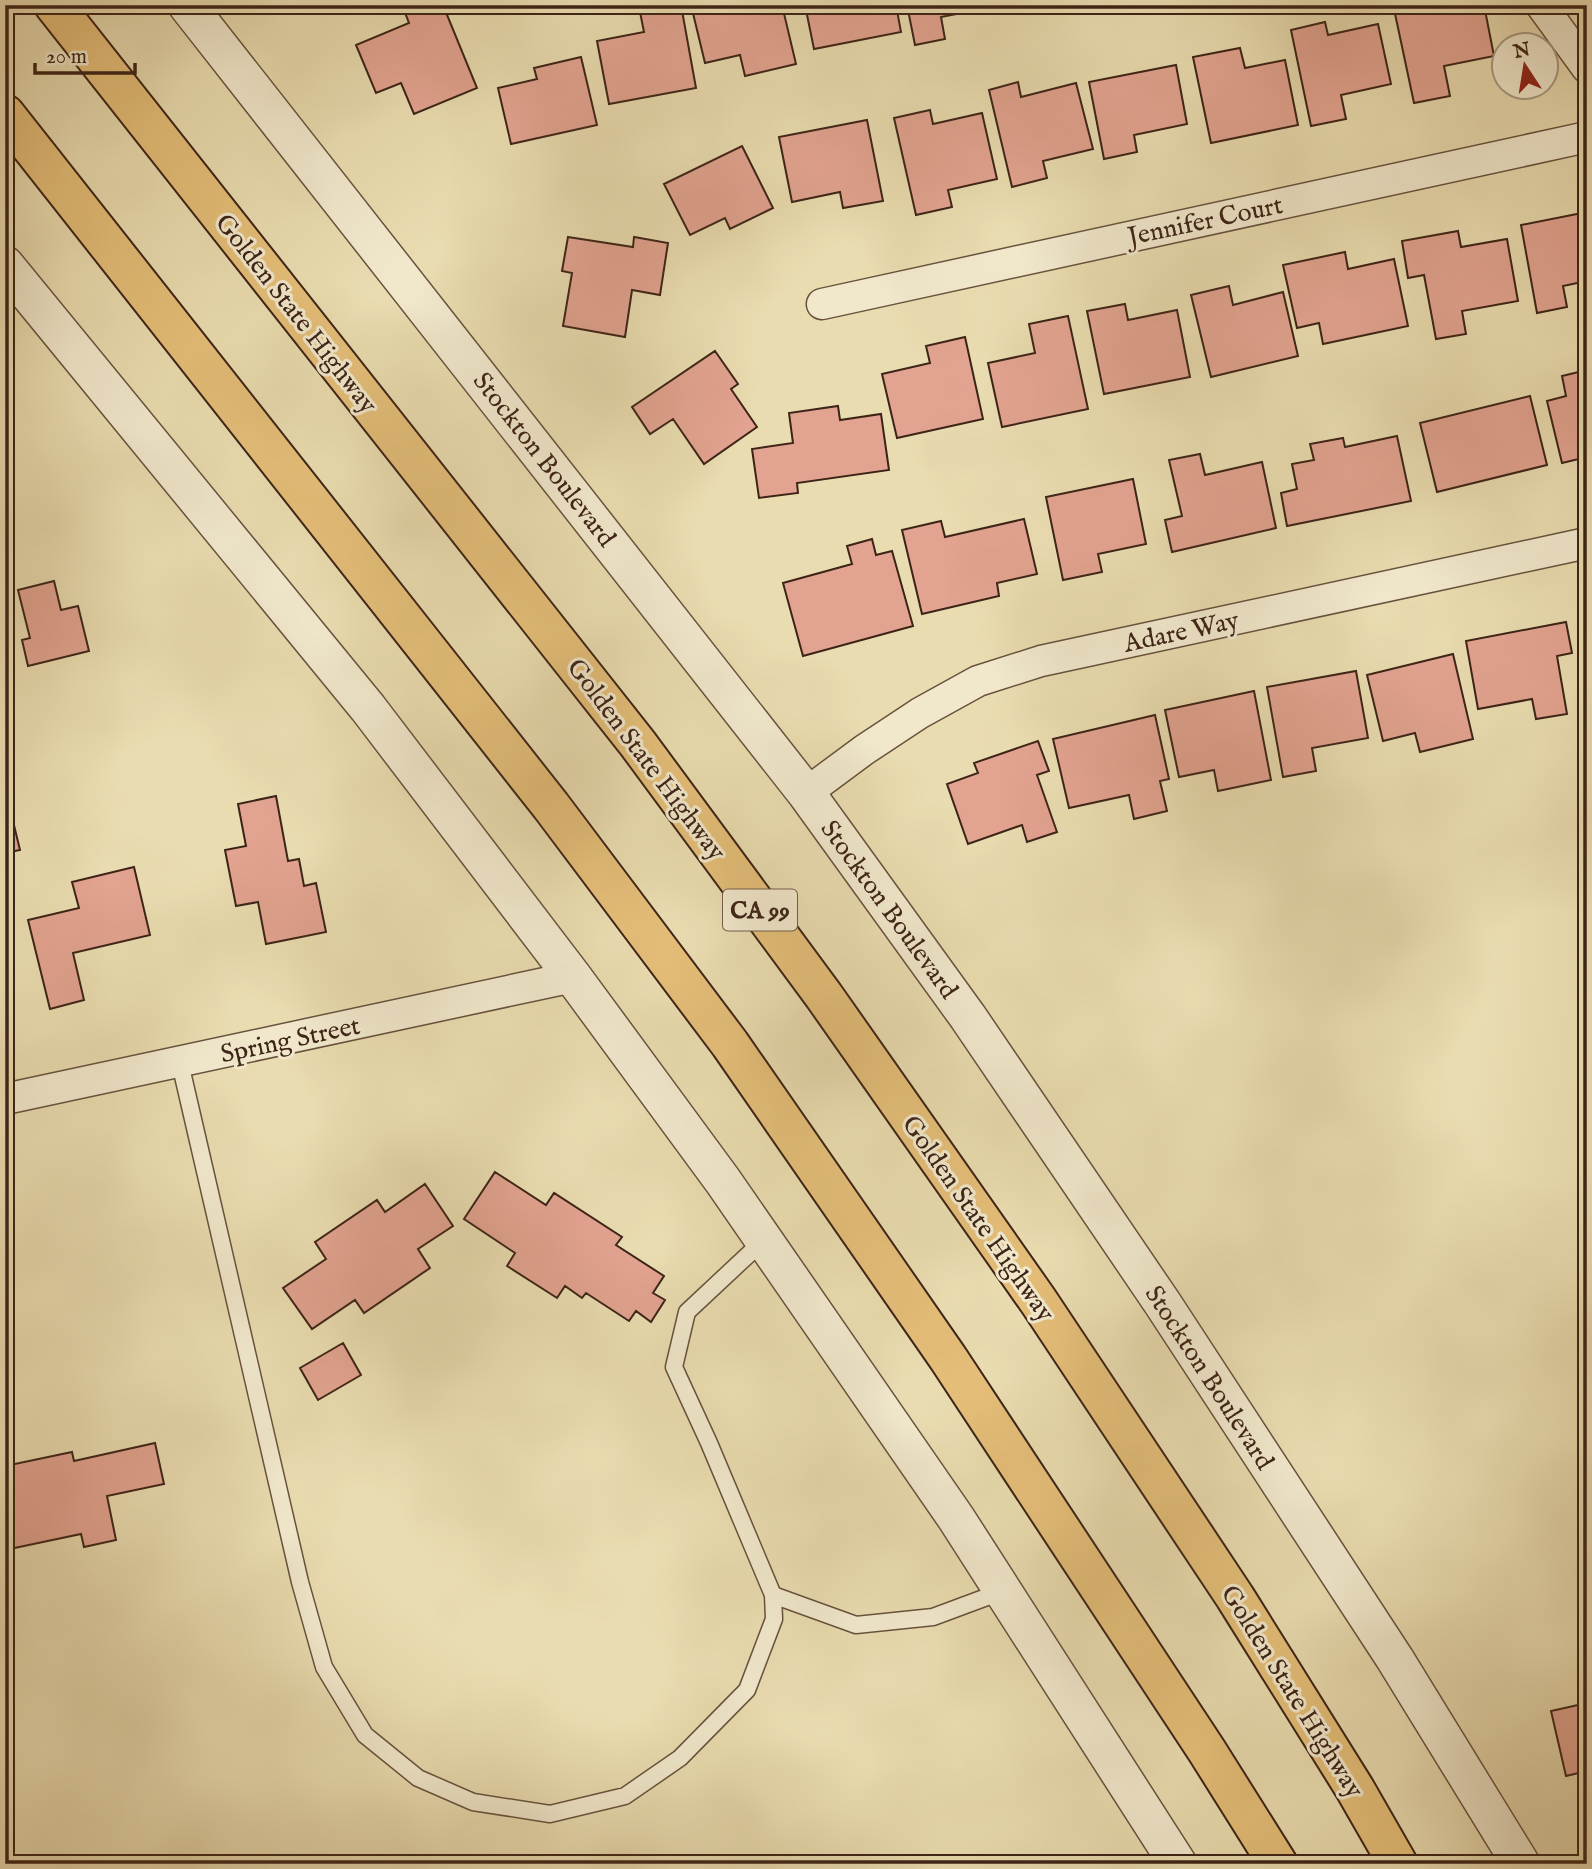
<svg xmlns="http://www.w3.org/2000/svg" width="1592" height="1869" font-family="'IM FELL English',serif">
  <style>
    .building { fill: #e2a390; stroke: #3d2417; stroke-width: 2 }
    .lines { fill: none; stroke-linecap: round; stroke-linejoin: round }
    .service-casing { stroke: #68523d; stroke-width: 19 }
    .minor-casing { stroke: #68523d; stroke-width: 33 }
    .tertiary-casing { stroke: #68523d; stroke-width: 40 }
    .motorway-casing { stroke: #3d2417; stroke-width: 42 }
    .service { stroke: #f1e8cc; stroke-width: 16 }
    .minor { stroke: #f1e8cc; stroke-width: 30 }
    .tertiary { stroke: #f1e8cc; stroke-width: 37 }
    .motorway { stroke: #e4be78; stroke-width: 38 }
    .labels { text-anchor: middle; stroke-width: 6; stroke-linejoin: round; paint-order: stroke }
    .shield { fill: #f1e8cc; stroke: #735f4d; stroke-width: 2 }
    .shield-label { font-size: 24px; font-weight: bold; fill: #3d2417 }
    .street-label { font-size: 26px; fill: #3d2417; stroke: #f1e8cc }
  </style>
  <rect width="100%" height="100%" fill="#e9dcb0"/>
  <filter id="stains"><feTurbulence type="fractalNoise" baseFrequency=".00286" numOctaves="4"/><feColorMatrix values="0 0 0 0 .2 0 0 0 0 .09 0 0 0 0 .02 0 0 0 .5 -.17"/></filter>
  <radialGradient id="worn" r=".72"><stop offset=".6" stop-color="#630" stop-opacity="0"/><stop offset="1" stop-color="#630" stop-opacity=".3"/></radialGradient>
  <path class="building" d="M402 5H443L477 88 414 114 401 83 376 93 356 45 409 23Z
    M675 5H681L696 88 609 104 597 41 644 32 640 12Z
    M691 5H782L796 64 745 76 740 55 705 63Z
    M805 5H896L901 32 814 49Z
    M907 5H997L998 6 941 17 945 39 915 45Z
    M1412 5H1484L1494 56 1444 66 1450 96 1414 103 1394 9Z
    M1325 22 1328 35 1378 24 1391 84 1341 95 1346 119 1311 126 1291 30Z
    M1240 48 1245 68 1285 60 1298 125 1211 143 1193 57Z
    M581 57 597 125 511 144 498 88 537 79 534 68Z
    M1176 65 1187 124 1134 135 1137 152 1104 159 1089 82Z
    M1018 82 1021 97 1076 83 1093 149 1043 161 1047 178 1012 187 989 90Z
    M930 110 933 124 982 113 997 179 948 190 952 207 916 215 894 118Z
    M867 120 883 201 843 208 840 192 792 202 779 137Z
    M742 146 773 208 730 229 725 218 690 235 664 184Z
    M1587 212V281L1563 286 1567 307 1537 313 1521 225Z
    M1458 231 1461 247 1507 239 1518 301 1462 311 1466 334 1436 339 1424 275 1408 278 1402 241Z
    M568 237 633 247 634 237 668 243 660 295 632 290 625 337 563 326 572 273 562 271Z
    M1345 252 1348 269 1394 259 1408 326 1323 344 1319 323 1297 328 1283 265Z
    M1229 286 1233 305 1283 292 1298 356 1211 377 1191 295Z
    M1125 304 1128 320 1177 310 1190 377 1104 394 1087 311Z
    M1068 316 1088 409 1002 427 988 363 1035 353 1029 324Z
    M965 337 983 419 897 438 882 374 930 363 926 346Z
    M715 351 738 384 731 389 757 427 704 464 673 419 650 434 632 407Z
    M1587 370V457L1562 463 1547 401 1566 396 1562 376Z
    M1530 396 1547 465 1437 492 1420 423Z
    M838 406 840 420 881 414 889 470 797 483 798 493 759 498 752 449 793 443 789 413Z
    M1397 436 1411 501 1287 526 1281 493 1297 489 1292 464 1314 460 1310 444 1343 438 1345 447Z
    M1200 454 1205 475 1262 462 1276 528 1172 552 1165 520 1182 516 1169 460Z
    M1133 479 1146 544 1098 554 1102 572 1063 580 1046 497Z
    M1024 519 1037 574 997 583 999 596 922 614 902 530 941 521 945 537Z
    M872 539 876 555 892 551 913 626 803 656 783 583 852 564 847 546Z
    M54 581 61 610 78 606 89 651 28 666 22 640 30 638 18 590Z
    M1566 622 1572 653 1557 656 1567 714 1536 719 1532 699 1478 709 1466 641Z
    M1453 654 1473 739 1420 752 1415 733 1383 741 1367 675Z
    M1356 671 1368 738 1312 748 1316 771 1283 777 1267 687Z
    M1254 691 1271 780 1218 791 1214 770 1179 777 1165 710Z
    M1155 715 1169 779 1160 781 1167 811 1134 819 1129 795 1069 808 1053 739Z
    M1038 741 1049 771 1037 775 1057 832 1027 842 1022 825 968 844 947 784 978 773 974 763Z
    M5 788 20 850 5 853Z
    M276 796 288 861 299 859 304 886 316 883 326 932 266 944 258 902 236 906 225 850 246 846 238 804Z
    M134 867 150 935 73 953 84 1000 50 1009 28 920 79 908 72 882Z
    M495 1172 546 1205 554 1193 622 1237 616 1245 664 1276 653 1293 665 1300 651 1322 636 1311 629 1321 586 1293 582 1298 565 1286 557 1298 507 1266 515 1253 464 1219Z
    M425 1184 453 1226 418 1249 430 1268 364 1313 355 1300 312 1329 283 1288 326 1259 315 1242 377 1200 385 1212Z
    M343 1343 361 1375 318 1400 300 1368Z
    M155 1443 164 1484 107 1496 116 1540 84 1547 81 1534 5 1550V1466L72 1452 74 1461Z
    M1587 1703V1771L1566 1776 1551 1711Z"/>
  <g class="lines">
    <g class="service-casing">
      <path id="service" d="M180 1063 300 1582 324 1667 365 1735 418 1778 473 1802 550 1814 625 1796 680 1758 747 1690 774 1619 773 1595
        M765 1239 687 1312 674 1367 709 1443 773 1595 856 1625 933 1617 1003 1591"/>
    </g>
    <g class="minor-casing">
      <path id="minor" d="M1541 5 1587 68
        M822 304 1587 137
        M806 793 864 750 920 713 978 681 1041 661 1587 543
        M5 1099 573 977"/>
    </g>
    <g class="tertiary-casing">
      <path id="tertiary" d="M187 5 806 793 968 1017 1163 1304 1395 1659 1521 1864
        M5 265 368 708 573 977 723 1181 956 1518 1178 1864"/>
    </g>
    <g class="motorway-casing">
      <path id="motorway" d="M54 5 638 744 824 996 1039 1302 1235 1597 1355 1789 1398 1864
        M5 114 551 806 730 1044 948 1358 1207 1751 1278 1864"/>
    </g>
    <use href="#service" class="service"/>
    <use href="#minor" class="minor"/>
    <use href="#tertiary" class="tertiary"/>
    <use href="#motorway" class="motorway"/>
  </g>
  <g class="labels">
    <rect class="shield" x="723" y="889.5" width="74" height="41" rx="5"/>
    <g class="shield-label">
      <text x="760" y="918">CA 99</text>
    </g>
    <g class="street-label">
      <text transform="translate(1205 220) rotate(-12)" y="9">Jennifer Court</text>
      <text transform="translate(297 313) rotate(52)" y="9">Golden State Highway</text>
      <text transform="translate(545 459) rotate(52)" y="9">Stockton Boulevard</text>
      <text transform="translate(1181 631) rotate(-12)" y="9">Adare Way</text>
      <text transform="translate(647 759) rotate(53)" y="9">Golden State Highway</text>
      <text transform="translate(890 909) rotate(54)" y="9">Stockton Boulevard</text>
      <text transform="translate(290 1039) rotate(-12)" y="9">Spring Street</text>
      <text transform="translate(979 1218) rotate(55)" y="9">Golden State Highway</text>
      <text transform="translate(1210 1377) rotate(57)" y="9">Stockton Boulevard</text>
      <text transform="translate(1293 1691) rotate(58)" y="9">Golden State Highway</text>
    </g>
  </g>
  <rect width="1592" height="1869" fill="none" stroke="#e9dcb0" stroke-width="28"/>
  <rect x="7" y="7" width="1578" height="1855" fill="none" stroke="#3d2417" stroke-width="3.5"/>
  <rect x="14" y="14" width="1564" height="1841" fill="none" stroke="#3d2417" stroke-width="2"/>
  <g transform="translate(1525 66) rotate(348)"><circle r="33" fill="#f1e8cc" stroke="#a99a84" stroke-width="2"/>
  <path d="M0-5L12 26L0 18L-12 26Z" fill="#8f2418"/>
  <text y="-10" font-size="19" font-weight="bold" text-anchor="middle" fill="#3d2417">N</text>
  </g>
  <path d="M35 63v10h100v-10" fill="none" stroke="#3d2417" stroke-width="3.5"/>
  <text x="46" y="63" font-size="21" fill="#3d2417" stroke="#f1e8cc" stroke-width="5" paint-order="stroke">20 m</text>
  <rect width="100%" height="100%" filter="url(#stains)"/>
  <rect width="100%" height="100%" fill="url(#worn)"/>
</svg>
